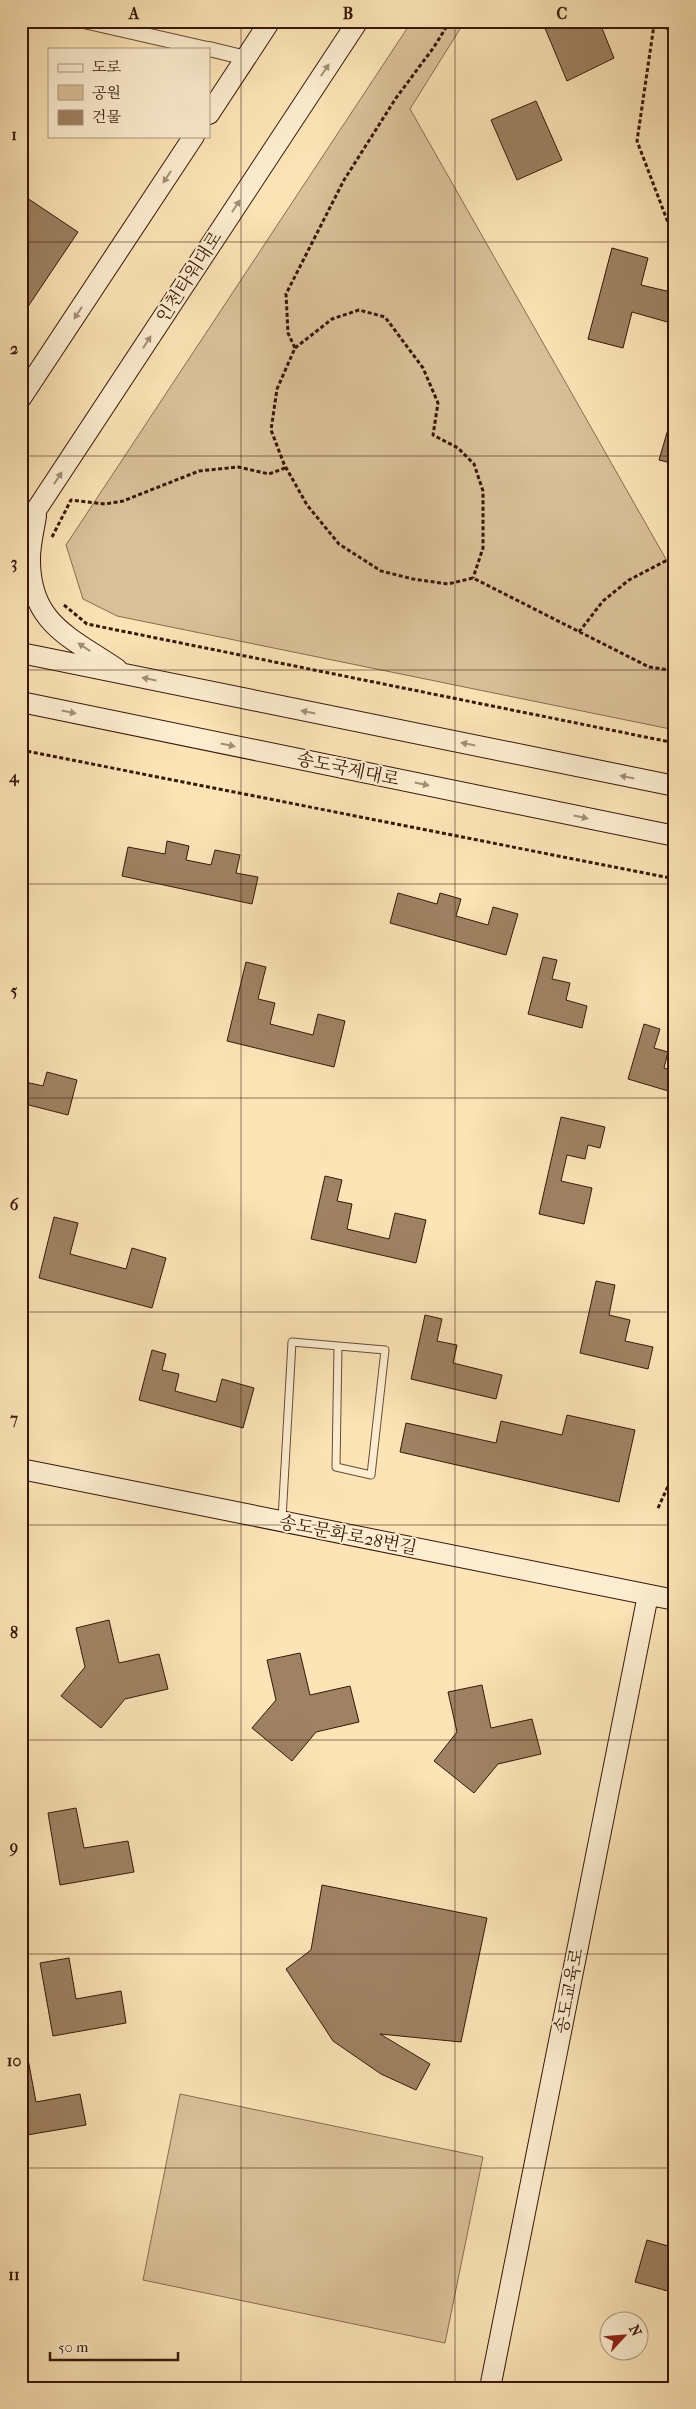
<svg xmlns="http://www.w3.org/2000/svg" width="696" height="2409" font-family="'IM FELL French Canon','Noto Serif KR',serif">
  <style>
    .green { fill: #dac199; stroke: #8a6c51 }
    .building { fill: #9e8263; stroke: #391709 }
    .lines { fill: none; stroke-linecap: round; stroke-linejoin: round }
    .lane-casing { stroke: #6a4a34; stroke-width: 9 }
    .street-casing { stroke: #6a4a34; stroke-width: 16 }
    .secondary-casing { stroke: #391709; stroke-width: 22 }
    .path { stroke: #391709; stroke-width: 3; stroke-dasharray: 4 2.5; stroke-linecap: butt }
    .lane { stroke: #fcedd0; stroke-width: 7 }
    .street { stroke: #fcedd0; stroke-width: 14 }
    .secondary { stroke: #fcedd0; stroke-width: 20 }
    .oneway { fill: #a48d76 }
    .grid { fill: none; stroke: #391709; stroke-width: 1; stroke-opacity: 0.55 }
    .labels { text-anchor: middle; stroke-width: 4; stroke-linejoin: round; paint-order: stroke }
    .street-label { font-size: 18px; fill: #391709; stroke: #fcedd0 }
    .neatline { fill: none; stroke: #391709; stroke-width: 2 }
    .grid-label { font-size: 16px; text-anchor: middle; font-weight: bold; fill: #391709 }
  </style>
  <rect width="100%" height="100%" fill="#fbe4b6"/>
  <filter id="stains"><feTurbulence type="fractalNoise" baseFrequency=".004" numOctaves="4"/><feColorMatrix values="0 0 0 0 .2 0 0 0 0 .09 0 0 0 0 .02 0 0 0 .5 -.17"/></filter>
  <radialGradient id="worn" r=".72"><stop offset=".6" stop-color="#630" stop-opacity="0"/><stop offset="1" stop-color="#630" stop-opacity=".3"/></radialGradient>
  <path class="green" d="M412 21H465L410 109 675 575V730L117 616 83 599 66 545Z
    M180 2094 483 2157 445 2343 143 2280Z"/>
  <path class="building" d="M542 21H599L614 58 567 81Z
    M536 101 562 160 517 180 491 120Z
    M21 194 78 232 21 317Z
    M612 248 648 258 641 285 675 293V308L671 323 632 312 623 348 588 339Z
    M671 419H675V464L659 460Z
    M167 841 189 846 186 860 211 865 215 850 240 855 236 873 258 877 252 904 122 876 128 847 165 854Z
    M398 893 437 904 440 893 461 899 456 916 488 925 493 907 518 914 506 955 390 923Z
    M543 957 557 960 552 979 570 983 566 1000 587 1006 582 1028 528 1014Z
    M246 962 266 967 258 999 275 1003 270 1024 313 1035 318 1014 345 1021 334 1067 227 1041Z
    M644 1024 660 1029 654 1048 668 1052 664 1068 675 1071V1093L628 1079Z
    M47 1072 77 1080 68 1115 21 1103V1081L43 1086Z
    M561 1117 605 1127 600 1148 588 1145 585 1159 567 1155 561 1181 592 1188 584 1224 539 1214Z
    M325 1176 342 1180 337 1201 352 1204 347 1229 389 1239 395 1213 426 1220 416 1263 311 1239Z
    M54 1217 78 1223 70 1254 126 1269 132 1248 166 1258 152 1308 39 1278Z
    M596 1281 615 1285 609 1315 630 1320 625 1341 653 1347 648 1369 580 1353Z
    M425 1315 442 1319 437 1341 457 1345 453 1363 502 1375 496 1399 411 1379Z
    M152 1350 166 1354 162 1370 179 1374 175 1391 216 1402 222 1379 254 1388 243 1428 139 1400Z
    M567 1415 635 1430 619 1502 400 1452 406 1423 496 1443 501 1421 562 1435Z
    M109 1620 119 1663 159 1654 168 1689 125 1699 101 1728 61 1696 85 1667 76 1628Z
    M300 1653 310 1695 350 1686 359 1722 316 1732 292 1761 252 1728 276 1700 267 1660Z
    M482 1685 491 1728 532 1719 541 1754 498 1764 474 1793 434 1761 457 1732 448 1692Z
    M76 1808 84 1848 128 1841 134 1872 60 1885 48 1813Z
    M322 1885 487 1918 461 2042 380 2034 430 2064 416 2090 381 2074 333 2041 286 1969 311 1950Z
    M69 1958 76 1999 121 1991 126 2023 53 2036 40 1963Z
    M28 2059 36 2102 80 2094 86 2125 21 2136V2060Z
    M647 2240 675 2248V2293L635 2282Z"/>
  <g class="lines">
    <g class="lane-casing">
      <path id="lane" d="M282 1519 292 1342 385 1350 371 1475 336 1467 338 1346"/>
    </g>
    <g class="street-casing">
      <path id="street" d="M84 21 207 49
        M21 27 25 21
        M209 49 246 58"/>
    </g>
    <g class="secondary-casing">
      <path id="secondary" d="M209 114 270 21
        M21 398 194 136
        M36 516C34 529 30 544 30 558 29 623 70 637 117 669
        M21 533 358 21
        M21 653 675 786
        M21 702 675 836
        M21 1469 675 1600
        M490 2388 648 1595"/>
    </g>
    <path class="path" d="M450 21 434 47 396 98 344 180 286 294 288 333 295 348 277 389 271 430 284 464 307 505 339 544 381 571 413 579 448 584 473 578 649 667 675 671
      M675 30 654 25 637 141 675 241
      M295 348 332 319 359 310 385 317 423 368 438 403 433 435 458 448 474 464 483 491V548L473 578
      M52 537 71 500 105 504 123 501 199 471 238 467 269 474 285 468
      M64 605 87 624 675 743
      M579 632 603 601 629 580 675 556
      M21 750 675 879
      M658 1508 669 1484 675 1455"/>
    <use href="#lane" class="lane"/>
    <use href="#street" class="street"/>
    <use href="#secondary" class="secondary"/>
  </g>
  <defs><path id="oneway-solid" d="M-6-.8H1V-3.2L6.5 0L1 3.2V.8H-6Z" transform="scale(1.25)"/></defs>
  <g class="oneway">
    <use href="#oneway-solid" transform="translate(325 70) rotate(-56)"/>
    <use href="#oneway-solid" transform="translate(167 177) rotate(123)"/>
    <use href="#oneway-solid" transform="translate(236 206) rotate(-57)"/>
    <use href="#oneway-solid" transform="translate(78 313) rotate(123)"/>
    <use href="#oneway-solid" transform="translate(147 342) rotate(-57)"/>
    <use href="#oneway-solid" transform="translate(58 478) rotate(-57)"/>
    <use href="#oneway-solid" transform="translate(84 647) rotate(-146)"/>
    <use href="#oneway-solid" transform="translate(149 679) rotate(-169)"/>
    <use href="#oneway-solid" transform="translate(69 712) rotate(12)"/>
    <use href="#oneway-solid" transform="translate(308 712) rotate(-169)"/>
    <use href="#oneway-solid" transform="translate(468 744) rotate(-169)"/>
    <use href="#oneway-solid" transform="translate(228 745) rotate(12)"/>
    <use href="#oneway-solid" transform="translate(627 777) rotate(-169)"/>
    <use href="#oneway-solid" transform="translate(422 784) rotate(12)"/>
    <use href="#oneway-solid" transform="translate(581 817) rotate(12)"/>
  </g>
  <path class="grid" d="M241 21V2388M455 21V2388M21 242H675M21 456H675M21 670H675M21 884H675M21 1098H675M21 1312H675M21 1525H675M21 1740H675M21 1954H675M21 2168H675"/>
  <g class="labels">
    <g class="street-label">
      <text transform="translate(189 277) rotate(-57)" y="6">인천타워대로</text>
      <text transform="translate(348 769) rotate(12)" y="6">송도국제대로</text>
      <text transform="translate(348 1535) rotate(11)" y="6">송도문화로28번길</text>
      <text transform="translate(569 1991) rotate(-79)" y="6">송도교육로</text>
    </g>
  </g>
  <rect width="696" height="2409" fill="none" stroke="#fbe4b6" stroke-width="55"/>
  <rect x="48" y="48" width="162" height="90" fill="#fcedd0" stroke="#ae9780"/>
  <rect x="58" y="64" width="25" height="8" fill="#fcedd0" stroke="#ae9780"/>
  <text x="92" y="72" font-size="15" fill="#391709">도로</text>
  <rect x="58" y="85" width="25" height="15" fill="#dac199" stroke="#ae9780"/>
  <text x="92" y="98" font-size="15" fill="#391709">공원</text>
  <rect x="58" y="110" width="25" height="15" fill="#9e8263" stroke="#ae9780"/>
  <text x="92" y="122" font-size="15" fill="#391709">건물</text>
  <g transform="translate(624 2336) rotate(64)"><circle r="24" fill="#fcedd0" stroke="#ae9780"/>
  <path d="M0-4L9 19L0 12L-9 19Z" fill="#8f2418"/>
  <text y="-8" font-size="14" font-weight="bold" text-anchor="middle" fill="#391709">N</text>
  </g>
  <path d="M50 2352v8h128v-8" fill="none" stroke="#391709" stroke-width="2.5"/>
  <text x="58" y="2352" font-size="15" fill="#391709" stroke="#fcedd0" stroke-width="4" paint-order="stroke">50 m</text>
  <rect x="28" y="28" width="640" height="2354" class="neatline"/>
  <g class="grid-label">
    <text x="134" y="19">A</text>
    <text x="348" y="19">B</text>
    <text x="562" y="19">C</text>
    <text x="14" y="140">1</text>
    <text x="14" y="354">2</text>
    <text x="14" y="568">3</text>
    <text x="14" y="782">4</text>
    <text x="14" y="996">5</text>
    <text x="14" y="1210">6</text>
    <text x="14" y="1424">7</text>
    <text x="14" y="1638">8</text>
    <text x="14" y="1852">9</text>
    <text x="14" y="2066">10</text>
    <text x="14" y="2280">11</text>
  </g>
  <rect width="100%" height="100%" filter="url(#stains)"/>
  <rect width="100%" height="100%" fill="url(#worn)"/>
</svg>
